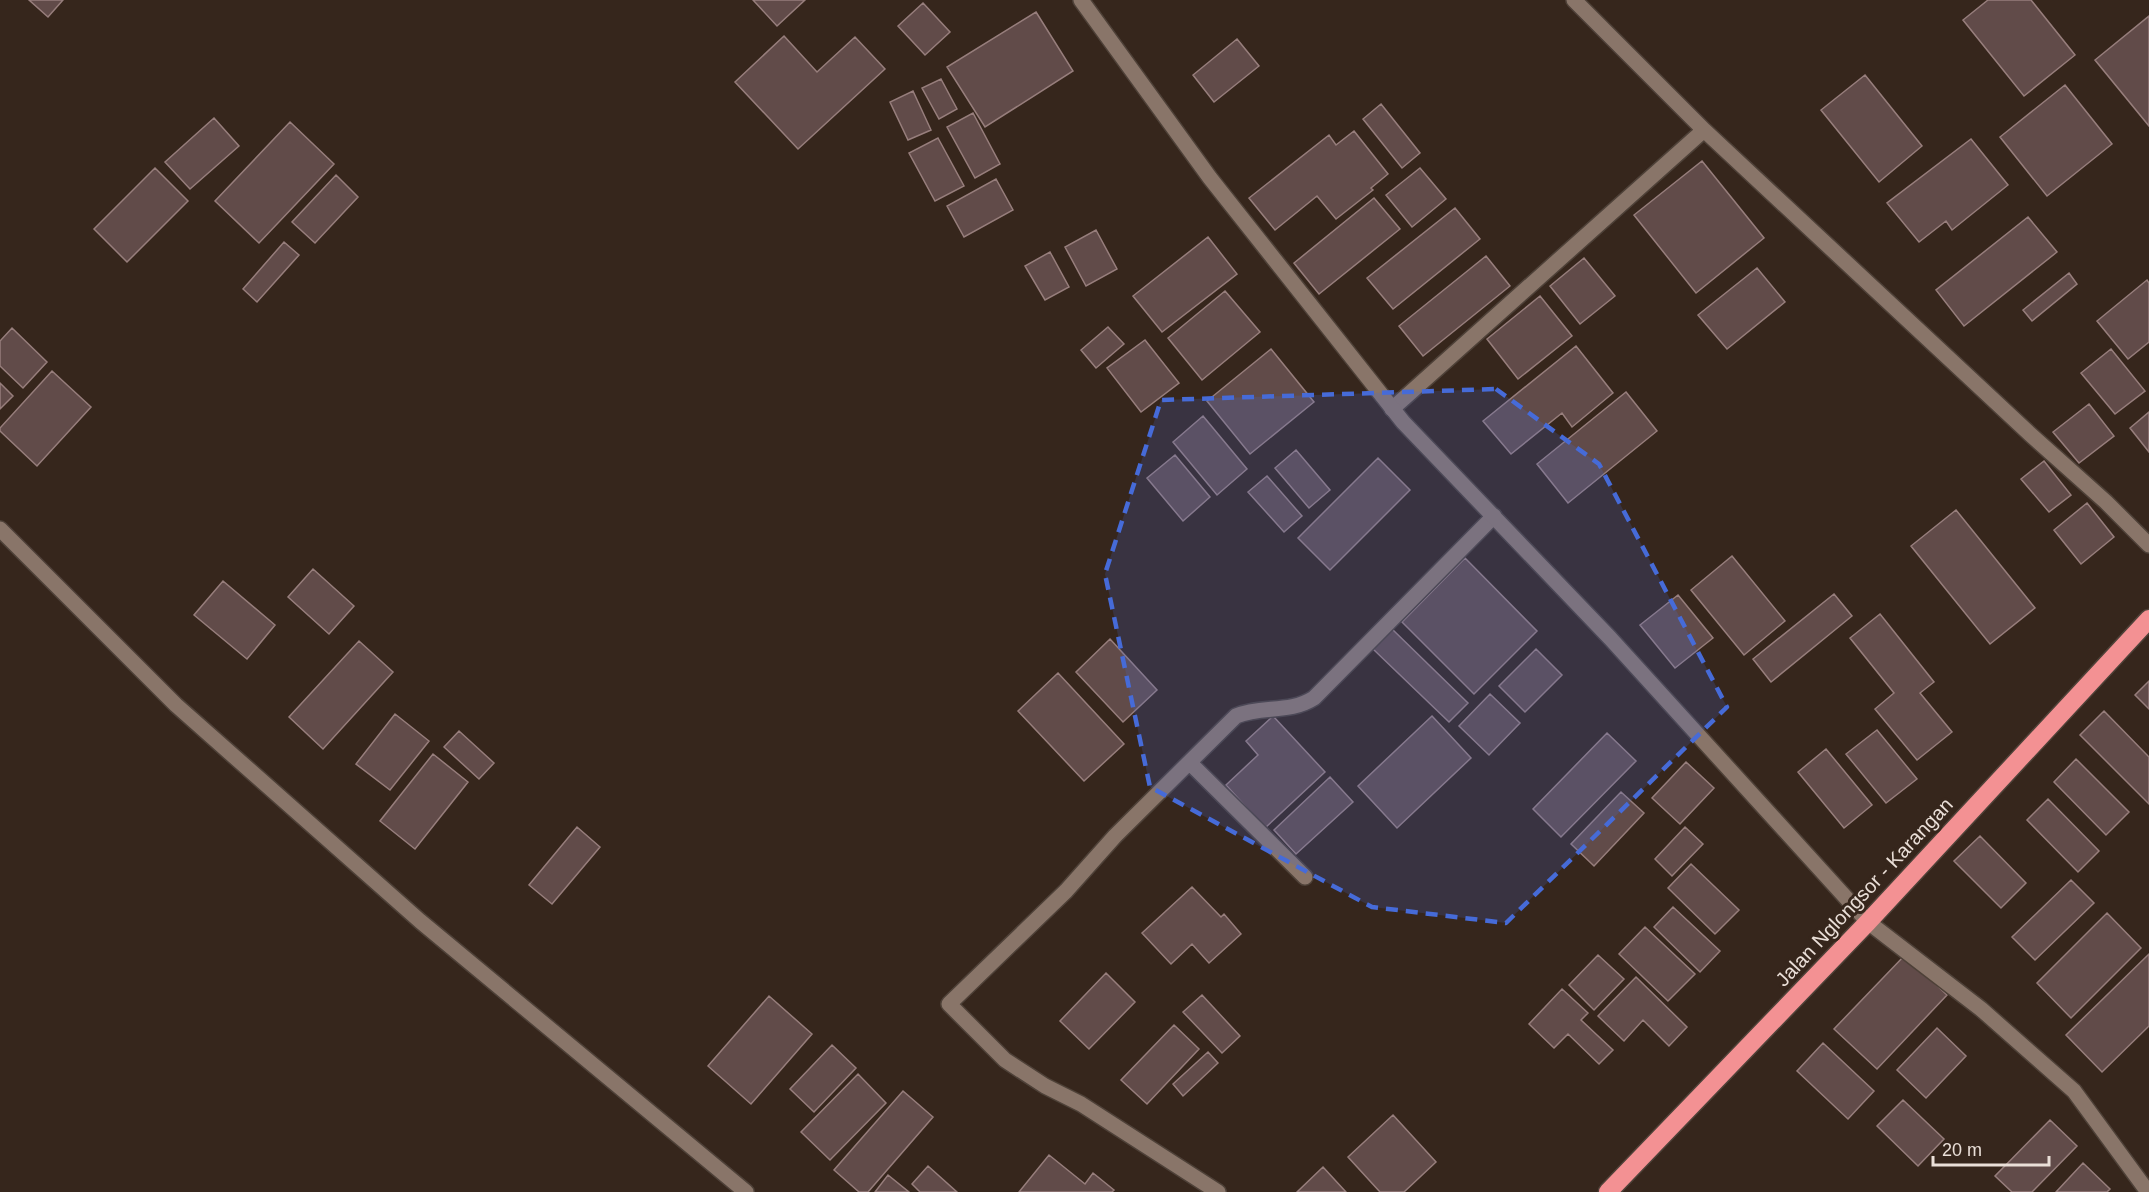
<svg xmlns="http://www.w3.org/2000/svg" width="2149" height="1192" font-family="Helvetica,sans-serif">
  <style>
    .building { fill: #614b49; stroke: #977e7c; stroke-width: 1.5 }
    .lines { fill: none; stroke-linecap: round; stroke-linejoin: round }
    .street-casing { stroke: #4e4138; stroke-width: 18 }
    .secondary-casing { stroke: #4e4138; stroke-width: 18 }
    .highway-casing { stroke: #4e4138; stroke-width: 21 }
    .street { stroke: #897569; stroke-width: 15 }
    .secondary { stroke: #897569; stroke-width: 15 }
    .highway { stroke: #f39193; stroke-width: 18 }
    .marked { fill: #466bd8; fill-opacity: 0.2; stroke: #466bd8; stroke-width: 4.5; stroke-dasharray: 12 8; stroke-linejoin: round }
    .labels { text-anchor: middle; stroke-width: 6; stroke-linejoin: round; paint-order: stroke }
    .street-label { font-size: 20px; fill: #eadfd8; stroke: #36261c }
  </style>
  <rect width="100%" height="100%" fill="#36261c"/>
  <path class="building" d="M29 0H63L48 17Z
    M753 0H805L777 26Z
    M1988 0H2031L2075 55 2024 96 1963 20Z
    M923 3 950 32 925 55 898 26Z
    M1036 12 1073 71 985 127 947 67Z
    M2149 16V126L2095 60Z
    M784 36 817 72 855 37 885 69 798 149 735 82Z
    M1237 39 1259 66 1214 102 1193 75Z
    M1865 75 1922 146 1879 182 1821 110Z
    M941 79 957 109 939 119 922 88Z
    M2065 85 2112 144 2047 196 2000 137Z
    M913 91 931 130 908 140 890 102Z
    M1381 104 1420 153 1402 168 1363 119Z
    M973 113 1000 164 975 178 947 127Z
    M214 118 239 146 190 189 165 162Z
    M290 122 334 164 259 243 215 201Z
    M1354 131 1388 174 1371 188 1373 190 1336 219 1317 196 1275 230 1249 198 1329 135 1336 145Z
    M938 138 964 186 935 201 909 153Z
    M1971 139 2008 185 1952 230 1946 221 1919 242 1887 203Z
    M1702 161 1764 238 1696 293 1634 215Z
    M155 168 188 201 127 262 94 229Z
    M1420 168 1446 199 1412 227 1386 195Z
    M336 175 358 197 315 243 292 222Z
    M996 179 1013 210 964 237 947 206Z
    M1374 198 1400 229 1319 294 1294 263Z
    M1455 208 1480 239 1393 309 1367 278Z
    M2028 217 2057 252 1964 326 1936 290Z
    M1096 230 1117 269 1086 286 1065 247Z
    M1208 237 1237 274 1162 332 1133 296Z
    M284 242 299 255 257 302 243 289Z
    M1050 252 1069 287 1045 300 1025 266Z
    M1486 256 1510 286 1423 356 1399 326Z
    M1584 258 1615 296 1580 324 1550 286Z
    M1757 268 1785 302 1727 349 1698 315Z
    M2069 273 2077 284 2032 321 2023 310Z
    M2147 280 2149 283V342L2128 359 2097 321Z
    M1225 291 1260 332 1202 380 1168 338Z
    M1540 296 1572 336 1518 379 1487 339Z
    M1108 327 1124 344 1096 368 1081 350Z
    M12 328 47 362 23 388 0 366V341Z
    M1145 340 1179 383 1141 412 1107 368Z
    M1576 346 1613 393 1572 427 1562 413 1511 454 1483 421Z
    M1271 349 1314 402 1250 454 1207 401Z
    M2111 349 2145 391 2115 414 2081 373Z
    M52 371 91 407 37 466 0 431V428Z
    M0 383 13 396 0 409Z
    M1626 392 1657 431 1568 503 1537 464Z
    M2089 404 2114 436 2079 463 2053 432Z
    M2149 412V452L2130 428Z
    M1203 416 1247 469 1217 495 1173 442Z
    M1296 450 1330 490 1309 508 1275 468Z
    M1175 455 1210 497 1183 521 1147 478Z
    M1378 458 1410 490 1330 570 1298 538Z
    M2044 461 2071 495 2049 512 2021 479Z
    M1267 476 1302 516 1284 532 1248 492Z
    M2087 503 2114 537 2081 564 2054 530Z
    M1956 510 2035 608 1990 644 1911 546Z
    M1732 556 1785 621 1744 655 1691 590Z
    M1465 558 1537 631 1474 694 1402 622Z
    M313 569 354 606 329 634 288 597Z
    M223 581 275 625 247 659 194 615Z
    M1834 594 1852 616 1771 682 1753 659Z
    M1678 595 1713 638 1675 668 1640 625Z
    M1880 614 1934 682 1920 693 1952 732 1917 760 1875 709 1894 693 1850 638Z
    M1392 629 1468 703 1449 722 1373 649Z
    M1110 639 1157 690 1123 722 1076 672Z
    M359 641 393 672 323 749 289 717Z
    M1536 649 1562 675 1525 712 1499 686Z
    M1058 673 1124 744 1084 781 1018 711Z
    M2149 681V709L2135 695Z
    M1490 694 1520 723 1489 755 1459 726Z
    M2104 711 2149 757V804L2080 735Z
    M395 714 429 741 390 790 356 764Z
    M1273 716 1325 772 1265 828 1226 785 1258 755 1246 741Z
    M1432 716 1471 758 1397 828 1358 786Z
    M1877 730 1917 779 1886 803 1846 754Z
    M459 731 494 763 479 779 444 747Z
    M1607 733 1636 761 1561 837 1533 809Z
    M1826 749 1872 805 1844 828 1798 772Z
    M433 754 468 782 415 849 380 821Z
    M2076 759 2129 812 2106 835 2054 782Z
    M1686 762 1714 788 1680 824 1652 798Z
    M1330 777 1353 802 1296 854 1274 830Z
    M1621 792 1644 813 1594 866 1571 844Z
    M2048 799 2099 851 2078 872 2027 820Z
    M577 827 600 847 552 904 529 885Z
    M1685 827 1703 844 1672 876 1655 859Z
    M1980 836 2026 883 2001 908 1954 861Z
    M1691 864 1739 910 1715 934 1668 888Z
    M2071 880 2094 903 2035 960 2012 937Z
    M1192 887 1221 917 1224 914 1241 934 1209 963 1192 944 1171 964 1142 933Z
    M1673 907 1720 951 1700 972 1654 927Z
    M2107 913 2141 948 2071 1018 2037 983Z
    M1645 927 1695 974 1668 1001 1619 954Z
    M2149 954V1026L2102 1072 2066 1035Z
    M1598 955 1624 979 1594 1010 1569 985Z
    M1905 955 1947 995 1877 1069 1834 1029Z
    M1106 973 1135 1002 1089 1049 1060 1021Z
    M1636 977 1687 1027 1669 1046 1643 1020 1624 1041 1598 1016Z
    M1562 989 1588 1013 1581 1020 1613 1050 1599 1064 1568 1034 1554 1048 1529 1024Z
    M1202 995 1240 1036 1222 1053 1183 1012Z
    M769 996 812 1034 751 1104 708 1066Z
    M1174 1025 1199 1049 1147 1104 1121 1080Z
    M1937 1028 1966 1056 1926 1098 1897 1070Z
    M1823 1043 1874 1091 1848 1119 1797 1071Z
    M832 1045 856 1068 814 1112 790 1089Z
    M1208 1052 1218 1063 1183 1096 1173 1084Z
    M858 1074 886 1103 830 1160 801 1132Z
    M903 1091 933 1117 868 1192H859L834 1170Z
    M1903 1100 1944 1139 1918 1166 1877 1126Z
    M1393 1115 1436 1162 1404 1192H1380L1348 1157Z
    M2050 1120 2077 1146 2032 1192H2012L1995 1176Z
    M1049 1155 1085 1184 1093 1173 1114 1190 1112 1192H1019Z
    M2083 1163 2110 1189 2107 1192H2056Z
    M928 1166 957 1192H920L912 1184Z
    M1323 1167 1346 1192H1297Z
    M888 1175 909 1192H875Z"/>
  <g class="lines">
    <g class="street-casing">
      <path id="street" d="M1704 130 2031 435 2106 502 2149 545
        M1392 409 1704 130 1574 0
        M0 529 176 705 420 921 746 1192
        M1190 763 1305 877
        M1868 922 1981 1009 2074 1091 2148 1192
        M1218 1192 1081 1104 1045 1086 1005 1060 949 1004 1066 891 1115 836 1236 716C1262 705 1289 714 1314 698L1494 516"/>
    </g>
    <g class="secondary-casing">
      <path id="secondary" d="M1081 0 1210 178 1403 422 1610 638 1868 922"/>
    </g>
    <g class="highway-casing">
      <path id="highway" d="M1608 1192 1868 922 2149 619"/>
    </g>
    <use href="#street" class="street"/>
    <use href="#secondary" class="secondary"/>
    <use href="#highway" class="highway"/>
  </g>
  <path class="marked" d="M1496 389 1599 464 1727 707 1506 923 1372 907 1150 787 1105 574 1161 400Z"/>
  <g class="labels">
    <g class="street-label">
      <text transform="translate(1864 892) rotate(-47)" y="7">Jalan Nglongsor - Karangan</text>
    </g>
  </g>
  <path d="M1933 1156v9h116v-9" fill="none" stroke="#eadfd8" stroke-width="3"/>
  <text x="1942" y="1156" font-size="18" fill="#eadfd8" stroke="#36261c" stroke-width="4.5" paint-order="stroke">20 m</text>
</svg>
